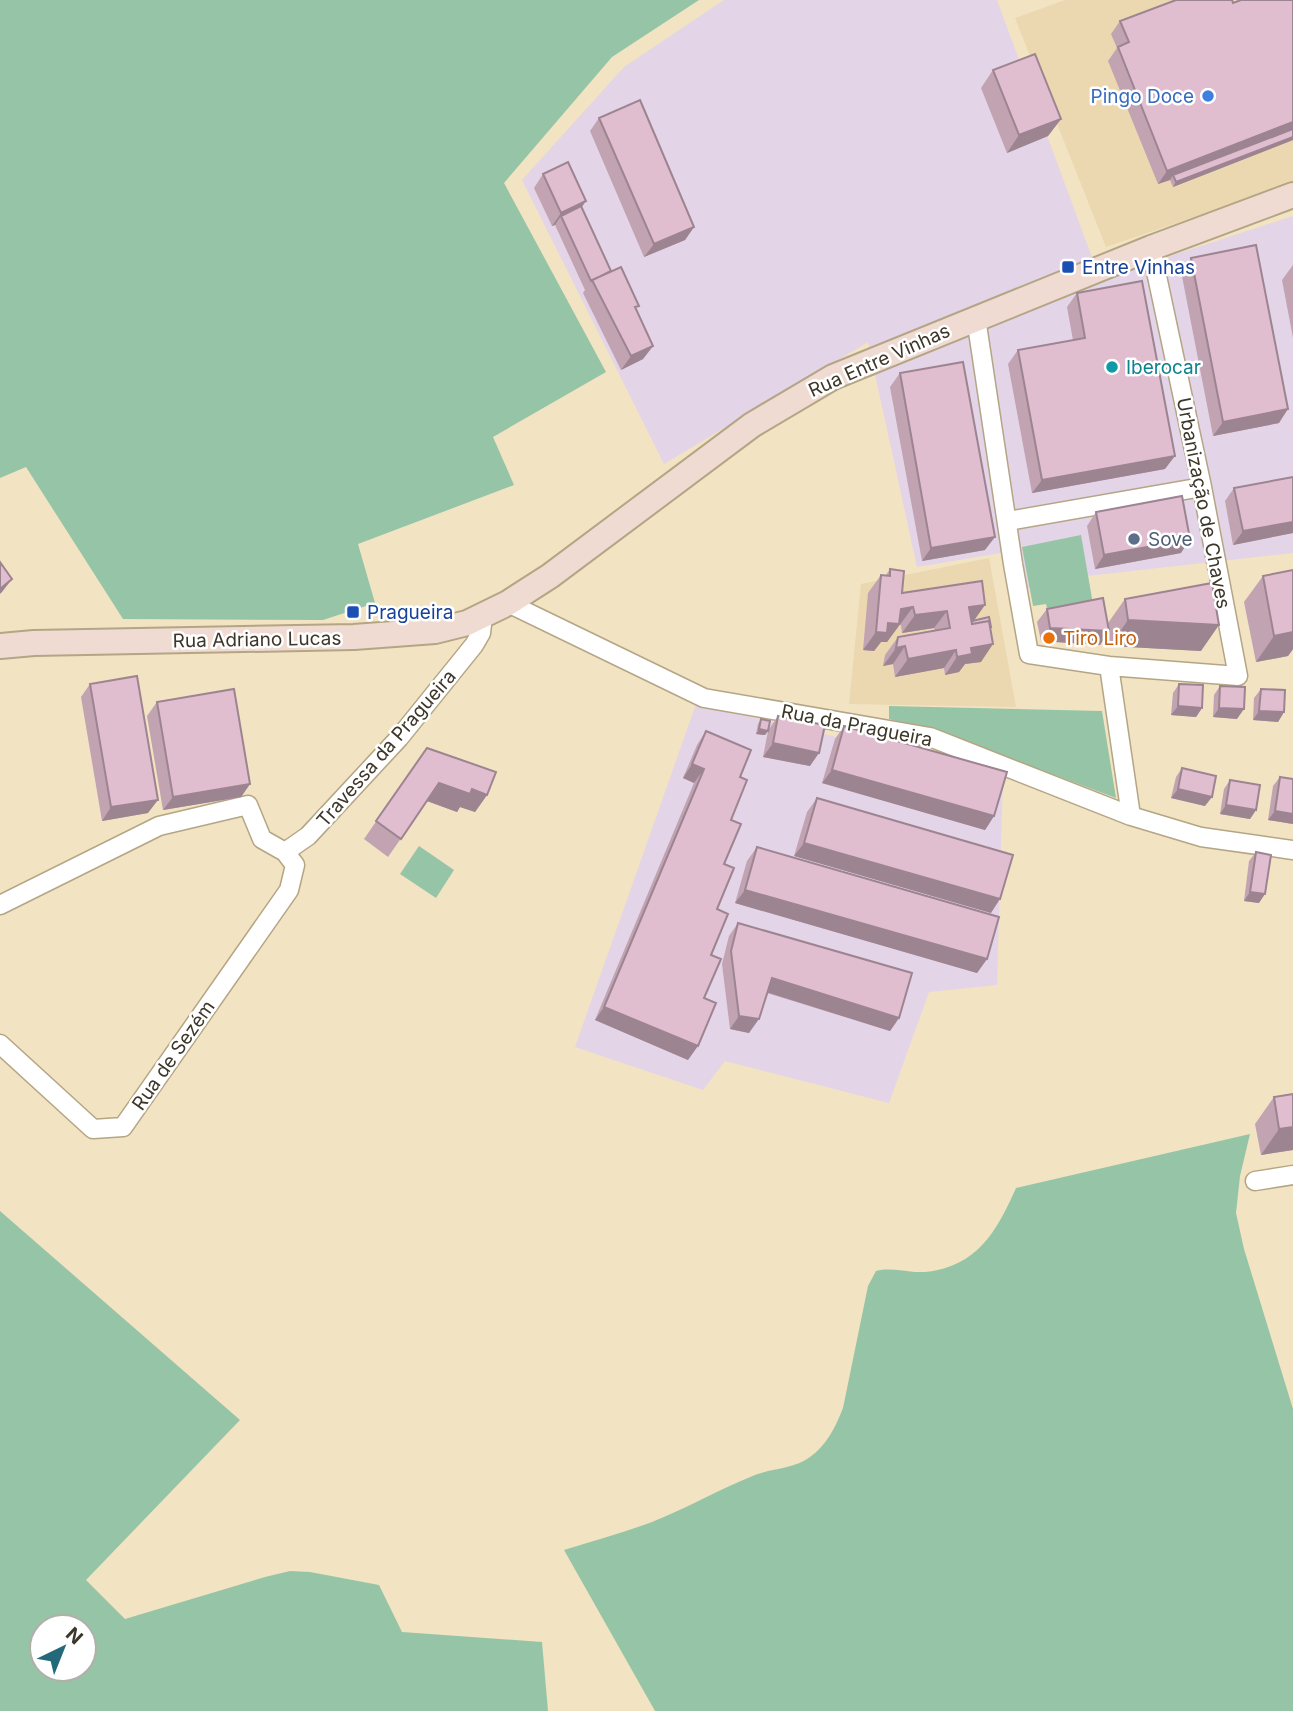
<svg xmlns="http://www.w3.org/2000/svg" width="1293" height="1711" font-family="Inter,sans-serif">
  <style>
    .built { fill: #ebd7b0 }
    .industrial { fill: #e3d4e7 }
    .green { fill: #95c5a6; fill-rule: evenodd }
    .lines { fill: none; stroke-linecap: round; stroke-linejoin: round }
    .street-casing { stroke: #b4a585; stroke-width: 21 }
    .secondary-casing { stroke: #b4a585; stroke-width: 28 }
    .street { stroke: #fff; stroke-width: 18 }
    .secondary { stroke: #f0dbd3; stroke-width: 24 }
    .wall { fill: #c1a3b2 }
    .shaded-wall { fill: #9d8491 }
    .building { fill: #e0bdcf; stroke: #9d8491; stroke-width: 2 }
    .shop-dot { fill: #3f7fe0; stroke: #fff; stroke-width: 2.5 }
    .transit-dot { fill: #1a4fb4; stroke: #fff; stroke-width: 2.5 }
    .culture-dot { fill: #0f9aa8; stroke: #fff; stroke-width: 2.5 }
    .service-dot { fill: #5c6f8a; stroke: #fff; stroke-width: 2.5 }
    .food-dot { fill: #e8710a; stroke: #fff; stroke-width: 2.5 }
    .labels { text-anchor: middle; stroke-width: 5; stroke-linejoin: round; paint-order: stroke }
    .shop-label { font-size: 19px; fill: #366cbe; stroke: #fff; text-anchor: end }
    .transit-label { font-size: 19px; fill: #164399; stroke: #fff; text-anchor: start }
    .street-label { font-size: 19px; fill: #3d372a; stroke: #fff }
    .culture-label { font-size: 19px; fill: #0d838f; stroke: #fff; text-anchor: start }
    .service-label { font-size: 19px; fill: #4e5e75; stroke: #fff; text-anchor: start }
    .food-label { font-size: 19px; fill: #c56008; stroke: #fff; text-anchor: start }
  </style>
  <rect width="100%" height="100%" fill="#f2e3c2"/>
  <path class="built" d="M1065 0H1293V183L1106 247 1015 18Z
    M989 558 1016 707 849 704 861 584Z"/>
  <path class="industrial" d="M724 0H997L1100 279 1293 216V553L1087 576 1008 593 1001 553 917 567 868 342 664 464 522 180 624 67Z
    M696 704 1003 776 997 985 929 992 889 1103 725 1061 703 1090 575 1047Z"/>
  <path class="green" d="M0 0H699L612 57 504 183 606 372 493 437 514 485 358 544 375 603 323 620 123 619 26 467 0 478Z
    M1081 535 1094 610 1049 618 1046 604 1033 606 1022 547Z
    M889 706 1102 711 1116 798 950 736 889 719Z
    M419 846 454 870 436 898 400 874Z
    M1250 1134 1240 1176 1236 1213 1244 1249 1293 1409V1711H655L564 1550C593 1541 623 1533 652 1522 687 1508 720 1489 755 1475 773 1468 794 1469 810 1457 827 1445 836 1426 843 1408L868 1286 876 1271C892 1267 908 1273 925 1272 977 1267 997 1231 1016 1188Z
    M0 1211 240 1420 86 1580 125 1619 265 1577 290 1571 310 1572 379 1585 402 1632 542 1642 548 1711H0ZM42 1627H84V1669H42Z"/>
  <g class="lines">
    <g class="street-casing">
      <path id="street" d="M976 318 1013 564 1029 654 1109 666 1238 676 1202 487 1151 248
        M1008 521 1202 487
        M508 603 704 698 930 737 1131 816 1201 837 1293 850
        M1109 666 1131 816
        M0 905 159 826 248 805 262 839 285 852 308 836 399 738 474 645 481 633 483 616
        M0 1044 93 1129 123 1127 289 890 295 865 285 852
        M1255 1181 1293 1175"/>
    </g>
    <g class="secondary-casing">
      <path id="secondary" d="M0 646 34 643 354 637 435 631 467 623 508 603 550 576 752 425 833 377 1151 248 1293 195"/>
    </g>
    <use href="#street" class="street"/>
    <use href="#secondary" class="secondary"/>
  </g>
  <path class="wall" d="M1293 0V140L1173 187 1170 180 1158 184 1108 61 1117 48 1111 34 1120 21 1233 3Z
    M993 70 1061 119 1048 136 1007 153 981 88Z
    M599 118 694 227 685 240 644 257 590 131Z
    M543 174 582 207 611 271 636 310 653 346 643 359 621 370 583 293 585 290 555 225 552 226 534 188Z
    M1191 258 1279 423 1213 436 1181 271Z
    M1293 265V338L1282 280Z
    M1077 293 1165 469 1032 493 1008 364 1018 350 1073 340 1067 307Z
    M900 373 985 550 922 561 890 387Z
    M1293 477V533L1233 545 1225 501 1234 488Z
    M1096 512 1181 553 1095 569 1087 526Z
    M890 569 902 593 991 627 981 662 965 664 959 672 945 675 944 668 895 677 893 664 883 666 885 655 898 637 935 631 934 628 902 633 901 625H899L887 642H881L874 651 863 650 868 593 881 575H886Z
    M1293 570V649L1288 656 1256 662 1244 602 1263 576Z
    M1125 599 1201 651 1110 646 1108 633 1100 645 1041 641 1037 622 1047 609 1108 623Z
    M90 684 148 813 102 821 81 697Z
    M1179 684 1202 708 1196 717 1171 715 1173 693Z
    M1220 686 1237 719 1213 717 1214 695Z
    M1261 689 1284 712 1278 722 1253 720 1254 698Z
    M157 702 250 784 241 797 163 810 147 716Z
    M778 716 810 766 763 757 768 731 765 735 756 734 758 724 761 719 769 729Z
    M844 726 994 816 985 830 822 783 835 739Z
    M706 731 740 777 731 820 724 864 704 998 688 1060 595 1020 694 783 683 778 697 745Z
    M427 748 487 795 475 812 460 807 457 812 427 801 388 857 364 839Z
    M1182 768 1205 806 1171 798 1176 777Z
    M1280 777 1293 824 1268 820 1273 786Z
    M1230 780 1256 810 1250 819 1220 814 1224 789Z
    M817 798 991 913 794 856 807 812Z
    M757 847 987 959 977 973 735 903 747 861Z
    M1256 852 1259 903 1244 901 1249 861Z
    M738 923 899 1018 890 1031 767 993 749 1033 730 1029 722 964 729 936Z
    M1293 1094V1150L1261 1155 1255 1124 1274 1097Z"/>
  <path class="shaded-wall" d="M1061 119 1048 136 1007 153 1019 135Z
    M1293 122V132L1173 175 1170 180 1158 184 1167 171Z
    M1293 137V140L1173 187 1176 182Z
    M586 201 577 214 561 216 555 225 552 226 561 213Z
    M694 227 685 240 644 257 654 244Z
    M653 346 643 359 621 370 631 356Z
    M1288 409 1279 423 1213 436 1223 422Z
    M1175 456 1165 469 1032 493 1042 480Z
    M1293 522V533L1233 545 1243 531Z
    M995 537 985 550 922 561 931 548Z
    M1190 539 1181 553 1095 569 1104 555Z
    M12 579 2 592 0 594V589Z
    M985 605 973 622 956 625 969 607Z
    M913 607 887 642H881L874 651 863 650 876 632 888 623 901 609Z
    M947 611 934 628 902 633 915 615Z
    M1128 620 1219 625 1201 651 1110 646Z
    M1050 628 1109 631 1100 645 1041 641Z
    M1293 632V649L1288 656 1256 662 1274 636Z
    M993 644 981 662 965 664 959 672 945 675 957 657 971 648Z
    M905 646 893 664 883 666 896 648Z
    M956 650 944 668 895 677 908 659Z
    M1178 706 1202 708 1196 717 1171 715Z
    M1219 708 1244 709 1237 719 1213 717Z
    M1259 711 1284 712 1278 722 1253 720Z
    M759 729 768 731 765 735 756 734Z
    M773 743 819 753 810 766 763 757Z
    M692 764 704 769 694 783 683 778Z
    M832 770 994 816 985 830 822 783Z
    M439 783 472 789 487 795 475 812 460 807 457 812 427 801Z
    M250 784 241 797 163 810 173 797Z
    M1178 789 1212 797 1205 806 1171 798Z
    M158 800 148 813 102 821 111 807Z
    M1226 805 1256 810 1250 819 1220 814Z
    M1275 811 1293 814V824L1268 820Z
    M804 843 1000 899 991 913 794 856Z
    M745 890 987 959 977 973 735 903Z
    M1250 892 1265 894 1259 903 1244 901Z
    M772 978 899 1018 890 1031 763 991Z
    M604 1007 698 1046 688 1060 595 1020Z
    M739 1016 759 1019 749 1033 730 1029Z
    M1293 1127V1150L1261 1155 1279 1129Z"/>
  <path class="building" d="M1176 0H1232L1233 3 1241 0H1293V122L1167 171 1118 47 1129 42 1120 21Z
    M1035 54 1061 119 1019 135 993 70Z
    M640 100 694 227 654 244 599 118Z
    M1293 129V137L1176 182 1173 175Z
    M568 162 586 201 561 213 543 174Z
    M581 206 611 271 591 281 561 216Z
    M1256 245 1288 409 1223 422 1191 258Z
    M621 267 639 306 635 307 653 346 631 356 592 280Z
    M1142 281 1175 456 1042 480 1018 350 1085 338 1077 293Z
    M963 362 995 537 931 548 900 373Z
    M1293 477V522L1243 531 1234 488Z
    M1182 496 1190 539 1104 555 1096 512Z
    M0 562 12 579 0 589Z
    M890 569 904 571 902 593 982 581 985 605 969 607 972 624 989 621 993 644 971 648 972 654 957 657 956 650 908 659 905 646 896 648 898 637 950 628 947 611 915 615 913 607 901 609 899 624 888 623 887 633 876 632 881 575 890 576Z
    M1293 570V632L1274 636 1263 576Z
    M1212 583 1219 625 1128 620 1125 599Z
    M1103 598 1109 631 1050 628 1047 609Z
    M989 617 991 627H990L989 621 972 624V621Z
    M137 676 158 800 111 807 90 684Z
    M1179 684 1203 685 1202 708 1178 706Z
    M1220 686 1245 687 1244 709 1219 708Z
    M234 689 250 784 173 797 157 702Z
    M1261 689 1285 690 1284 712 1259 711Z
    M778 716 825 725 819 753 773 743Z
    M761 719 770 721 768 731 759 729Z
    M844 726 1007 772 994 816 832 770Z
    M706 731 751 750 740 777 747 780 731 820 741 824 724 864 734 868 717 909 728 914 711 955 721 959 704 998 716 1003 698 1046 604 1007 704 769 692 764Z
    M427 748 496 772 487 795 472 789 470 794 439 783 401 839 376 821Z
    M1182 768 1216 776 1212 797 1178 789Z
    M1280 777 1293 779V814L1275 811Z
    M1230 780 1260 785 1256 810 1226 805Z
    M817 798 1013 855 1000 899 804 843Z
    M757 847 999 917 987 959 745 890Z
    M1256 852 1271 855 1265 894 1250 892Z
    M738 923 912 973 899 1018 772 978 759 1019 739 1016 731 951Z
    M1293 1094V1127L1279 1129 1274 1097Z"/>
  <circle class="shop-dot" cx="1208" cy="96" r="7"/>
  <g class="transit-dot">
    <rect x="1061" y="260" width="14" height="14" rx="3.5"/>
    <rect x="346" y="605" width="14" height="14" rx="3.5"/>
  </g>
  <circle class="culture-dot" cx="1112" cy="367" r="7"/>
  <circle class="service-dot" cx="1134" cy="539" r="7"/>
  <circle class="food-dot" cx="1049" cy="638" r="7"/>
  <g class="labels">
    <g class="shop-label">
      <text x="1194" y="103">Pingo Doce</text>
    </g>
    <g class="transit-label">
      <text x="1082" y="274">Entre Vinhas</text>
      <text x="367" y="619">Pragueira</text>
    </g>
    <g class="street-label">
      <text transform="translate(879 360) rotate(-24)" y="7">Rua Entre Vinhas</text>
      <text transform="translate(1204 503) rotate(79)" y="7">Urbanização de Chaves</text>
      <text transform="translate(257 639) rotate(-1)" y="7">Rua Adriano Lucas</text>
      <text transform="translate(857 725) rotate(11)" y="7">Rua da Pragueira</text>
      <text transform="translate(386 748) rotate(-49)" y="7">Travessa da Pragueira</text>
      <text transform="translate(173 1055) rotate(-55)" y="7">Rua de Sezém</text>
    </g>
    <g class="culture-label">
      <text x="1126" y="374">Iberocar</text>
    </g>
    <g class="service-label">
      <text x="1148" y="546">Sove</text>
    </g>
    <g class="food-label">
      <text x="1063" y="645">Tiro Liro</text>
    </g>
  </g>
  <g transform="translate(63 1648) rotate(43)"><circle r="33" fill="#ffffff" stroke="#b1afaa" stroke-width="2"/>
  <path d="M0-5L12 26L0 18L-12 26Z" fill="#236979"/>
  <text y="-10" font-size="19" font-weight="bold" text-anchor="middle" fill="#3d372a">N</text>
  </g>
</svg>
